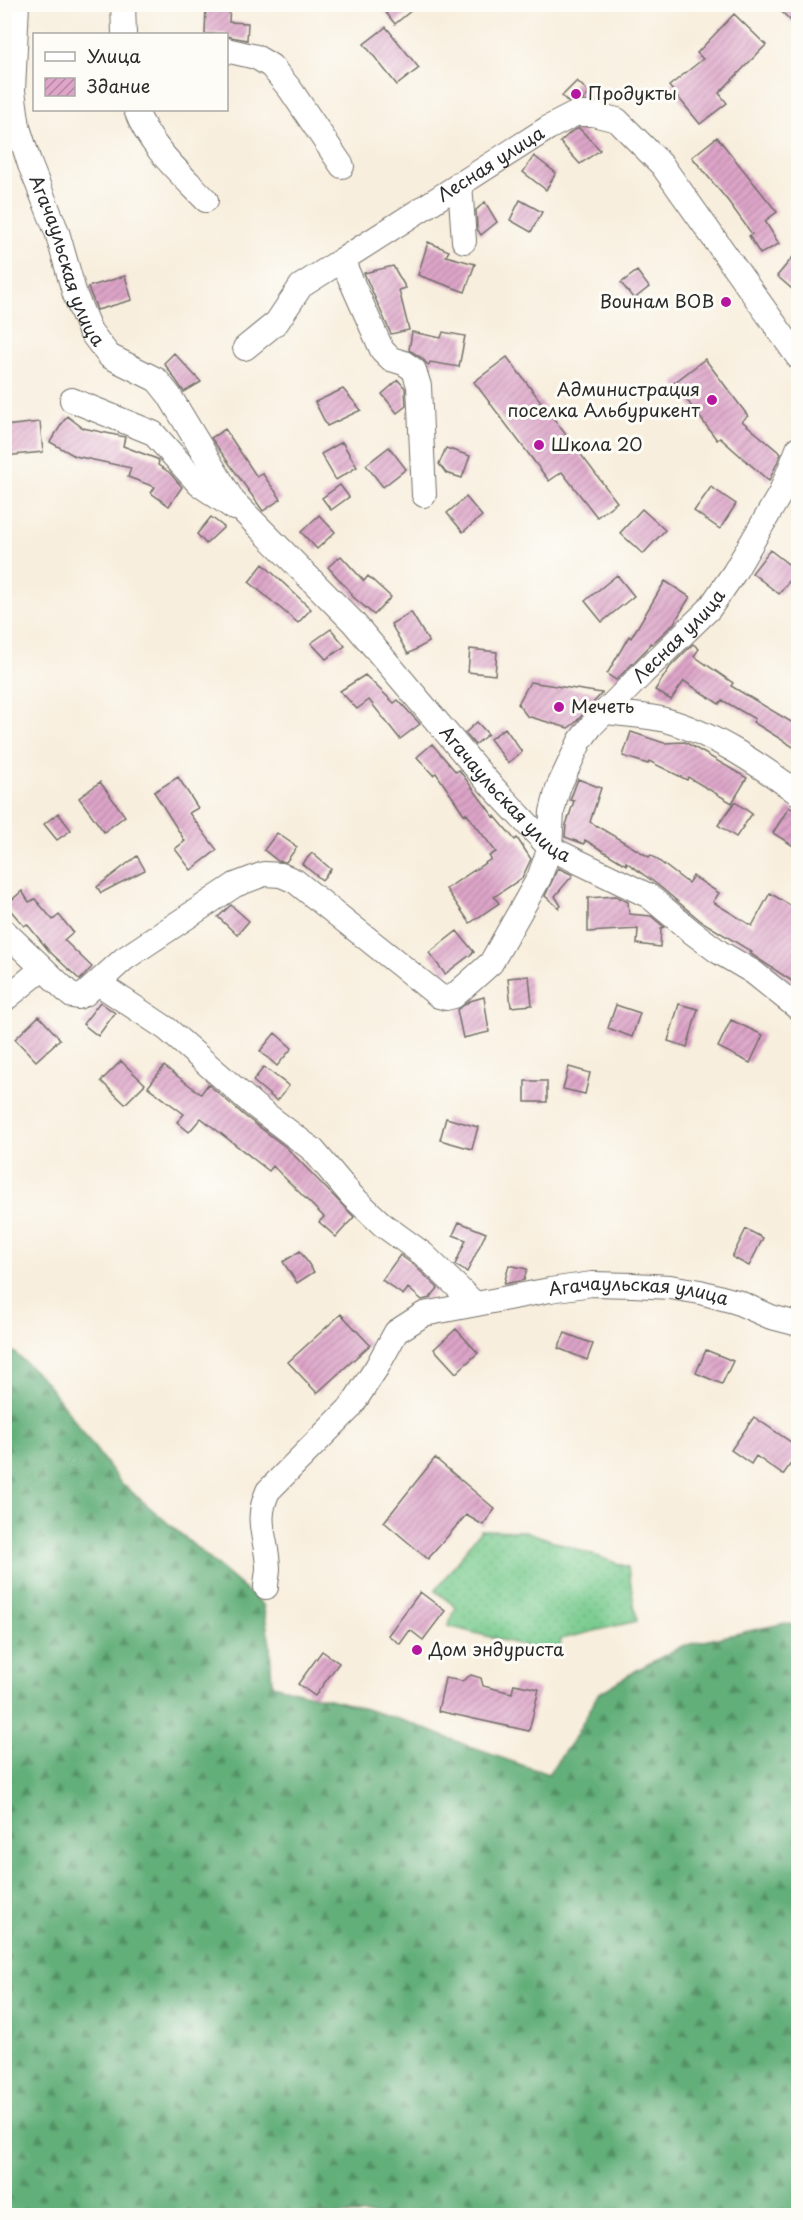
<svg xmlns="http://www.w3.org/2000/svg" width="803" height="2220" font-family="'Playpen Sans',sans-serif">
  <style>
    .forest { fill: url(#forest-firs); stroke: #466d52; stroke-width: 1.5 }
    .garden { fill: url(#garden-dots); stroke: #527b5c; stroke-width: 1.5 }
    .building { fill: url(#building-hatch) }
    .lines { fill: none; stroke-linecap: round; stroke-linejoin: round }
    .minor-casing { stroke: #736f69; stroke-width: 26 }
    .minor { stroke: #fff; stroke-width: 24 }
    .poi-dot { fill: #b5179e; stroke: #fdfcf7; stroke-width: 2 }
    .labels { text-anchor: middle; stroke-width: 6; stroke-linejoin: round; paint-order: stroke }
    .poi-label { font-size: 18px; fill: #2b2b2b; stroke: #fdfcf7; text-anchor: start }
    .street-label { font-size: 18px; fill: #2b2b2b; stroke: #fdfcf7 }
  </style>
  <defs>
    <pattern id="forest-firs" width="22" height="20" patternUnits="userSpaceOnUse" patternTransform="scale(1.5)"><rect width="22" height="20" fill="#62af79"/><path d="M5 1l3.5 6h-7zM16 11l3.5 6h-7z" fill="#518f63"/></pattern>
    <pattern id="garden-dots" width="8" height="8" patternUnits="userSpaceOnUse" patternTransform="scale(1.5)"><rect width="8" height="8" fill="#78cb8e"/><path d="M2 2h.1M6 6h.1" fill="none" stroke="#68ae7b" stroke-width="1.8" stroke-linecap="round"/></pattern>
    <pattern id="building-hatch" width="6" height="6" patternUnits="userSpaceOnUse" patternTransform="scale(1.5)"><rect width="6" height="6" fill="#dea5c9"/><path d="M-1 1l2-2M0 6l6-6M5 7l2-2" fill="none" stroke="#b487a3"/></pattern>
  </defs>
  <rect width="100%" height="100%" fill="#fdfcf7"/>
  <filter id="ink" filterUnits="userSpaceOnUse"><feTurbulence type="fractalNoise" baseFrequency=".0167" numOctaves="2"/><feDisplacementMap in="SourceGraphic" scale="12" xChannelSelector="R" yChannelSelector="G"/><feConvolveMatrix kernelMatrix="1 2 1 2 8 2 1 2 1" color-interpolation-filters="sRGB"/></filter>
  <filter id="wash" filterUnits="userSpaceOnUse"><feTurbulence type="fractalNoise" baseFrequency=".008" numOctaves="4" result="noise"/><feDisplacementMap in="SourceGraphic" scale="24" xChannelSelector="R" yChannelSelector="G"/><feGaussianBlur stdDeviation="1.35" result="paint"/><feColorMatrix in="noise" values="0 0 0 0 0 0 0 0 0 0 0 0 0 0 0 0 0 1.4 0 .05"/><feComposite in="paint" operator="in"/></filter>
  <g filter="url(#wash)">
    <rect width="100%" height="100%" fill="#f8eedd"/>
    <path class="forest" d="M4 1349 15 1353 46 1382 119 1481 263 1605 270 1644 272 1685 353 1705 410 1723 476 1749 548 1774 575 1737 598 1694 637 1670 682 1646 785 1623 798 1626V2215H5Z"/>
    <path class="garden" d="M481 1530 525 1531 628 1567 637 1621 561 1639 559 1655 448 1626 456 1607 435 1591Z"/>
    <g id="blocks">
      <path class="building" d="M206 4H230L229 22 248 23 247 40 226 36V34H205Z
        M379 4H419L395 24Z
        M774 4H798V28Z
        M734 14 766 45 719 93 727 103 700 124 669 86 703 59 697 53Z
        M386 27 419 68 397 85 364 44Z
        M577 81 590 93 583 100 568 102 562 96Z
        M579 128 600 150 580 164 560 142 571 132Z
        M717 137 777 212 765 221 779 244 760 254 749 236 752 234 728 201 692 157Z
        M534 156 556 173 546 190 523 172Z
        M520 200 542 212 531 232 510 220Z
        M485 202 497 222 481 235 477 229 476 210Z
        M428 242 449 251 446 256 475 264 465 292 418 275Z
        M798 251V294L777 276Z
        M393 266 406 288 399 290 409 330 391 334 364 273Z
        M637 271 649 287 634 299 621 283Z
        M125 276 132 300 97 310 88 287Z
        M412 332 441 338 443 332 465 336 459 367 430 362 429 365 427 364 422 358 409 350Z
        M174 353 201 382 184 392 164 363Z
        M507 357 617 502 597 517 562 472 549 481 474 382Z
        M705 359 748 416 742 421 781 454 769 481 720 438 717 440 674 383Z
        M398 380 405 388 406 406 397 413 382 394Z
        M343 389 361 410 327 426 315 402Z
        M67 416 83 428 125 437 123 446 157 459 159 461 158 465 170 473 182 487 169 506 151 493 155 487 128 477 131 468 75 456 50 442Z
        M40 422 43 452 4 456V426Z
        M225 429 257 477 262 473 281 499 263 511 211 438Z
        M342 442 357 467 336 480 321 454Z
        M389 447 406 469 383 487 366 465Z
        M446 448 470 456 462 478 446 473 439 464Z
        M340 485 349 497 331 510 322 498Z
        M711 487 736 504 720 529 694 511Z
        M466 497 482 516 463 532 447 513Z
        M642 509 665 530 643 554 620 533Z
        M319 515 335 532 317 549 301 532Z
        M211 517 224 527 206 544 197 534Z
        M770 550 797 571 779 594 752 573Z
        M341 556 364 581 368 576 391 597 374 615 351 595 352 594 328 567Z
        M263 564 311 609 298 623 249 582Z
        M617 575 634 596 602 622 585 601Z
        M665 581 690 597 674 623 652 644 650 643 647 649 616 680 607 674 629 636 631 638Z
        M411 612 429 642 408 654 391 624Z
        M331 629 345 646 326 659 311 643Z
        M693 644 699 649 694 656 733 683 731 686 798 726V750L753 722 755 719 722 700 719 704 684 681 671 700 655 690 670 667Z
        M470 649 497 652 495 675 468 672Z
        M365 675 394 703 398 700 420 724 400 739 369 700 357 709 340 691Z
        M530 682 602 693 575 723 568 728 527 716 518 704Z
        M477 722 488 734 475 745 465 733Z
        M505 728 522 752 508 763 490 739Z
        M631 732 664 743 685 742 747 778 732 803 688 777 687 780 649 761 648 764 623 756Z
        M432 744 456 772 459 770 494 817 495 816 515 840 517 838 531 859 522 878 494 897 499 903 470 923 446 889 491 859 489 856 496 852 466 813 464 814 436 773 433 775 417 757Z
        M178 777 198 808 189 813 217 850 191 870 175 849 185 841 154 792Z
        M578 779 601 788 590 822 649 857 651 855 688 883 693 876 719 893 713 902 752 926 770 893 798 910V985L751 954 752 952 701 921 658 885 626 862V865L585 840 584 844 565 837 566 825 574 801 570 800Z
        M100 782 125 816 104 832 79 798Z
        M735 802 752 814 736 837 718 825Z
        M789 807 798 813V849L773 833Z
        M58 813 71 830 57 840 44 824Z
        M277 833 297 847 286 862 278 861 264 850Z
        M312 853 331 869 322 880 302 864Z
        M137 856 145 870 101 893 97 887Z
        M558 868 573 875 555 896 561 906 559 908 545 896Z
        M22 891 29 902 35 899 53 920 59 915 73 932 64 940 92 967 80 980 49 951 27 924 24 926 6 905Z
        M616 896 628 902 629 914 651 916 664 927 661 928 660 947 637 944 638 929 588 932V898Z
        M231 905 249 921 237 935 218 917Z
        M457 931 474 952 445 974 429 953Z
        M529 976 532 1005 511 1007 508 978Z
        M484 997 489 1032 463 1038 457 1010 470 1001Z
        M100 1002 115 1013 98 1036 83 1024Z
        M679 1004 698 1009 687 1047 668 1041Z
        M616 1005 640 1013 632 1037 608 1028Z
        M39 1016 60 1039 36 1061 15 1039Z
        M731 1020 763 1035 750 1063 718 1047Z
        M275 1033 292 1048 277 1066 260 1051Z
        M121 1061 145 1084 125 1104 101 1081Z
        M164 1066 201 1094 208 1084 246 1117 287 1148 354 1217 336 1237 319 1222 324 1217 273 1166 269 1171 201 1118 189 1132 177 1122 184 1114 148 1087Z
        M264 1067 289 1086 277 1101 253 1081Z
        M569 1067 590 1073 585 1094 563 1089Z
        M525 1081H547V1102H525Z
        M446 1118 478 1127 472 1149 440 1140Z
        M459 1222 486 1233 467 1272 455 1265 466 1240 453 1235Z
        M746 1229 763 1238 749 1266 732 1257Z
        M300 1251 314 1272 297 1283 283 1262Z
        M400 1255 414 1265 438 1288 430 1298 422 1300 408 1288 403 1295 382 1280Z
        M509 1265 527 1269 524 1280 504 1284Z
        M341 1314 370 1345 317 1393 288 1362Z
        M456 1329 478 1353 456 1373 434 1349Z
        M565 1333 593 1344 587 1360 558 1348Z
        M706 1350 733 1361 722 1384 696 1373Z
        M754 1417 798 1447V1453L783 1475 756 1456 751 1464 731 1450Z
        M435 1458 495 1509 483 1525 466 1515 428 1559 384 1522Z
        M420 1592 445 1611 423 1640 410 1630 400 1644 388 1635Z
        M322 1651 339 1663 315 1696 298 1684Z
        M471 1675 481 1678 483 1686 512 1693 514 1684 539 1689 529 1731 438 1711 445 1678 462 1681Z"/>
    </g>
  </g>
  <g filter="url(#ink)">
    <use href="#blocks" fill-opacity="0" stroke="#736f69" stroke-width="1.5"/>
    <g class="lines">
      <g class="minor-casing">
        <g id="minor">
          <path id="s1" d="M17 4 13 91 18 127 30 165 57 232 75 295 90 331 109 356 157 380 169 395 233 501 353 622 487 781 550 848 649 896 692 932 719 952 753 972 798 1008"/>
          <path d="M123 4 124 34"/>
          <path d="M226 50 256 57 271 66 290 89 342 166"/>
          <path d="M136 110C149 146 180 173 206 200"/>
          <path d="M460 183 464 241"/>
          <path d="M245 348 277 322 301 286 342 260"/>
          <path d="M72 400 153 433 199 484 234 508"/>
          <path id="s2" d="M424 495 419 386 414 370 404 363 391 359 382 350 342 260 548 128 575 114H593L617 120 662 165 798 357"/>
          <path d="M606 712C625 715 646 715 665 720 713 733 758 764 798 793"/>
          <path id="s3" d="M4 931 72 996 78 997 85 994 124 959 235 885 264 874 281 875 295 881 439 996 446 998 454 996 491 963 539 878 550 848 552 812 558 788 580 741 591 726 642 674 709 609 734 573 780 494 798 449"/>
          <path d="M98 983 167 1029 255 1106 313 1150 352 1196 383 1225 423 1254 475 1304"/>
          <path d="M4 1000 42 969"/>
          <path id="s4" d="M266 1587C266 1581 268 1574 268 1568 267 1536 254 1523 268 1491L350 1408 377 1367 396 1332 424 1314 550 1290 592 1284 633 1285 670 1287 700 1292 737 1302 771 1317 798 1324"/>
        </g>
      </g>
      <use href="#minor" class="minor"/>
    </g>
  </g>
  <g class="poi-dot">
    <circle cx="576" cy="94" r="6"/>
    <circle cx="726" cy="302" r="6"/>
    <circle cx="712" cy="400" r="6"/>
    <circle cx="539" cy="445" r="6"/>
    <circle cx="559" cy="707" r="6"/>
    <circle cx="417" cy="1650" r="6"/>
  </g>
  <g class="labels">
    <g class="poi-label">
      <text x="588" y="100">Продукты</text>
      <text x="714" y="308" text-anchor="end">Воинам ВОВ</text>
      <text x="700" y="396" text-anchor="end">Администрация<tspan x="700" dy="21">поселка Альбурикент</tspan></text>
      <text x="551" y="451">Школа 20</text>
      <text x="571" y="713">Мечеть</text>
      <text x="429" y="1656">Дом эндуриста</text>
    </g>
    <g class="street-label">
      <text dy="6" stroke="none"><textPath href="#s2" startOffset="440">Лесная улица</textPath></text>
      <text dy="6" stroke="none"><textPath href="#s1" startOffset="266">Агачаульская улица</textPath></text>
      <text dy="6" stroke="none"><textPath href="#s3" startOffset="993">Лесная улица</textPath></text>
      <text dy="6" stroke="none"><textPath href="#s1" startOffset="969">Агачаульская улица</textPath></text>
      <text dy="6" stroke="none"><textPath href="#s4" startOffset="554">Агачаульская улица</textPath></text>
    </g>
  </g>
  <rect width="803" height="2220" fill="none" stroke="#fdfcf7" stroke-width="24"/>
  <rect x="33" y="33" width="195" height="78" fill="#fdfcf7" stroke="#a9a8a5" stroke-width="1.5"/>
  <rect x="45" y="52" width="30" height="9" fill="#ffffff" stroke="#a9a8a5" stroke-width="1.5"/>
  <text x="87" y="63" font-size="18" fill="#2b2b2b">Улица</text>
  <rect x="45" y="78" width="30" height="18" fill="url(#building-hatch)" stroke="#a9a8a5" stroke-width="1.5"/>
  <text x="87" y="93" font-size="18" fill="#2b2b2b">Здание</text>
</svg>
